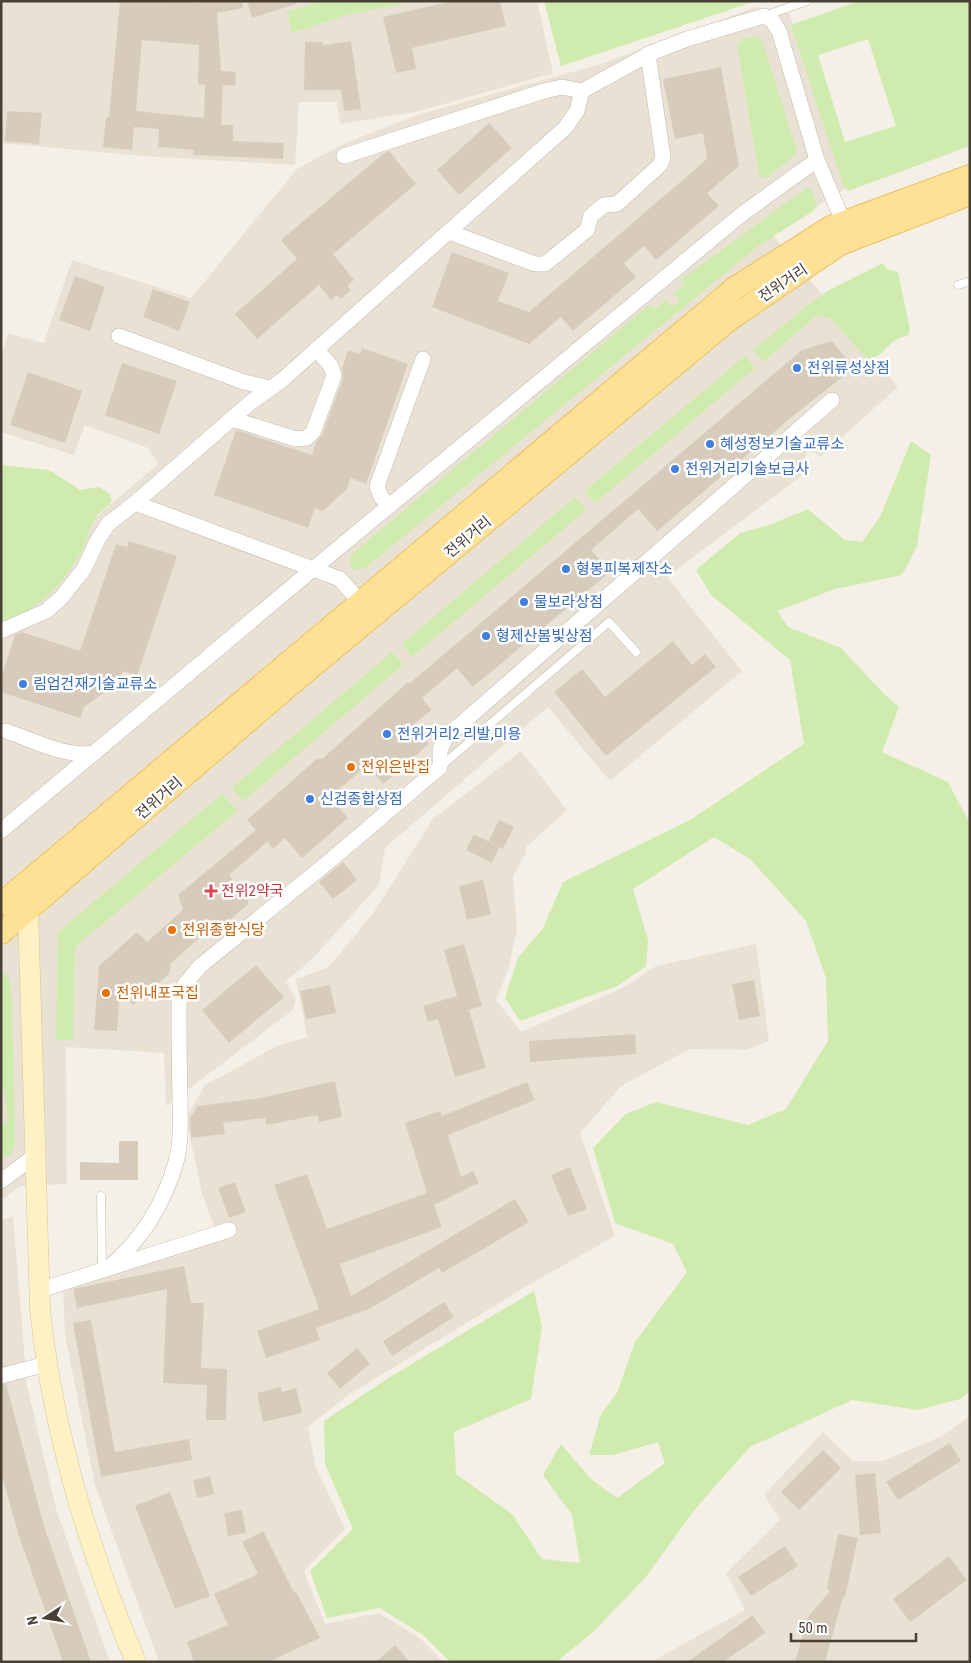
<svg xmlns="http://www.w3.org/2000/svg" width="971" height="1663" font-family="'Roboto Condensed','Noto Sans KR',sans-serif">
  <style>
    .residential { fill: #e9e2d4 }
    .green { fill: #cfebad; fill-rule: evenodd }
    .building { fill: #d7ccbb; fill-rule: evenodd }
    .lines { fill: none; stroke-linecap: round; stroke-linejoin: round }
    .lane-casing { stroke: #c3bbab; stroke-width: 9 }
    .street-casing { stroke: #c3bbab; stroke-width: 16 }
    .secondary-casing { stroke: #d7c594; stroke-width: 21 }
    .primary-casing { stroke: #ebc05e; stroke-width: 24 }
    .lane { stroke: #fff; stroke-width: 8 }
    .street { stroke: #fff; stroke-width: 15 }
    .secondary { stroke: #fff1c6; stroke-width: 20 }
    .primary { stroke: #ffe195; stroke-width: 22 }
    .shop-dot { fill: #3f7fe0; stroke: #fff; stroke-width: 2 }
    .food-dot { fill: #e8710a; stroke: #fff; stroke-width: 2 }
    .health-dot { fill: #e0444e; stroke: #fff; stroke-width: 2 }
    .labels { text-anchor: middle; stroke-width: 5; stroke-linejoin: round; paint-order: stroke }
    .street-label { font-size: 15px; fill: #484035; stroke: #fff }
    .shop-label { font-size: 15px; fill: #366cbe; stroke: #fff; text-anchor: start }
    .food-label { font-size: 15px; fill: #c56008; stroke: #fff; text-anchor: start }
    .health-label { font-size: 15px; fill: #be3a42; stroke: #fff; text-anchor: start }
  </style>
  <rect width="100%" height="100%" fill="#f4f0e7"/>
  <path class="residential" d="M1 1H537L553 73 416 112 340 124 337 102H299L295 165 143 156 1 143Z
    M756 7 789 12 845 189 772 234 898 387 820 457 808 446 800 477 667 577 742 671 610 781 548 707 385 848 379 885 312 959 286 981 296 999 293 1010 166 1106 164 1053 66 1047 67 1184 20 1186 1 1201V624L57 586 73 565 96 517 158 464 148 448 85 425 74 455 1 432V357L8 333 44 343 72 260 191 298 297 169 341 145 417 115 601 64Z
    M521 751 567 810 526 847 525 855 513 876 517 930 508 970 496 1000 521 1032 625 987 656 966 756 944 769 1041 746 1050 690 1049 621 1086 580 1133 615 1236 534 1282 348 1395 308 1427 316 1468 345 1529 304 1571 325 1624 379 1613 421 1639 443 1662H159L95 1485 65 1335 63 1286 220 1241 202 1194 186 1118 205 1085 277 1046 307 1037 296 979 327 968 339 955 374 912 433 819Z
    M13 1216 27 1386 57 1512 110 1662H1V1221Z
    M970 1416V1662H651L745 1610 726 1573 780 1520 764 1495 823 1432 853 1461H883L942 1436Z"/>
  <path class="green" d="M322 1H414L347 15 292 33 287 12Z
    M544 1H756L561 66Z
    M859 1H970V146L848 191 844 187 791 25ZM868 39 896 126 845 142 818 55Z
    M758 36 763 43 796 148V154L767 177 762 178 759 175 737 45 742 39Z
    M806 188 812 190 817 207 813 211 758 246 365 568 354 570C349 564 349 560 352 554L650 304 655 309 666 300 672 307 680 300 674 293 685 284 681 280Z
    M883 263 887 269 898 272 910 330 908 335C886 341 888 352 869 361L830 318 816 316 763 362 753 350 808 305 831 289Z
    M745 356 755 368 595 503 585 491Z
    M911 441 931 455 917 546 902 575 835 589 777 611 788 627 841 648 885 695 899 707 882 752 948 782 970 824V1391L960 1399 918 1410 852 1400 750 1447 696 1508 645 1578 591 1634 556 1662H450L423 1635 380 1608 327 1618 310 1571 353 1529 325 1464 324 1421 390 1377 534 1291 542 1327 531 1399 454 1432 456 1474 512 1514 542 1559 580 1563 572 1515 543 1475 561 1444 591 1479 617 1498 665 1463 658 1442 613 1455H589L601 1414 617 1393 635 1342 687 1272 673 1244 615 1223 593 1148 626 1114 656 1102 748 1125 786 1109 828 1041 826 978 806 921 750 859 714 837 633 889 648 940 646 966 617 986 520 1021 505 998 518 958 543 928 563 882 690 820 804 744 790 660 711 595 696 570 740 533 769 525 808 509 845 540 862 542 880 517Z
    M1 465 49 470 80 490 99 487 110 494 112 501C107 508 100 511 96 517 90 526 88 536 84 546 67 581 38 611 1 624Z
    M575 497 586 510 412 657 402 644Z
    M392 652 403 665 243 801 232 788Z
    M222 794 237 811 75 947 73 1040H56L58 932Z
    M6 973 10 981 12 1001 15 1146 10 1155 2 1157 1 1127 8 1120 4 1089 1 1085V977Z"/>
  <path class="building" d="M120 1 199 3V1H242L243 8 217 13 221 71 236 72 235 86 223 85 221 125H233V141L284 143 283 159 193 155 194 150 158 147 159 129 134 127 132 150 103 147 106 117H109ZM142 40 199 45 198 84 205 85 204 118 136 111Z
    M247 1H296V4L252 18Z
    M453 1H500L506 26 412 48 416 69 396 73 383 17Z
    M351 41 361 109 344 111 341 90H304L305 42H323V45Z
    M721 67 739 166 707 193 719 206 656 260 644 246 624 263 636 277 573 331 561 317 529 344 432 307 452 252 509 273 498 301 529 312 707 159 703 133 675 139 663 79Z
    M7 111 42 113 39 144 5 141Z
    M489 123 512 148 459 195 437 170Z
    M389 151 416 184 333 254 354 280 347 286 351 290 341 299 337 295 331 300 319 285 257 339 235 314 297 259 281 240 384 153Z
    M75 276 105 287 90 331 59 320Z
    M153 289 190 302 179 331 143 317Z
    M832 341 854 368 793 416 657 531 638 509 591 550 610 572 473 687 457 668 422 698 432 710 413 725 429 744 383 784 367 765 330 797 348 818 302 858 285 838 273 849 267 842 229 875 248 897V904L212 936 207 931 171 963 169 974 133 1005 120 990 117 1031 94 1030 99 966 137 932 147 942 183 910 178 895 256 830 247 820 318 758 322 759 408 682 409 684 802 350Z
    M362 348 408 364 366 484 351 478 346 490 323 511 315 508 308 528 214 495 236 430 312 455 316 442 322 435 343 379 342 369 348 350 360 354Z
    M122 363 177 381 159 434 105 415Z
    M28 372 82 391 65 443 10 425Z
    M129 541 177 556 137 676 123 671 119 682 84 707 80 718 1 692V678L15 635 22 632 80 651 116 544 127 547Z
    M673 641 692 665 705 654 716 667 606 756 554 692 582 669 605 697Z
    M499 820 514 827 503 849 489 841Z
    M474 834 499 847 492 863 466 850Z
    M343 862 357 880 333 899 319 882Z
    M483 880 491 914 467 920 459 886Z
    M464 944 482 1006 469 1010 486 1068 455 1077 438 1019 428 1022 423 1006 457 996 444 950Z
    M256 965 284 997 229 1043 202 1010Z
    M754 980 760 1016 739 1020 732 984Z
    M330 985 336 1013 306 1019 300 991Z
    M635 1034 636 1054 530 1062 529 1041Z
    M335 1081 342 1117 319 1122 318 1115 266 1125 265 1118 223 1123 225 1134 191 1138 190 1118 198 1106 261 1098Z
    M527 1082 535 1100 448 1135 461 1177 473 1171 479 1183 434 1205 442 1227 340 1264 351 1296 515 1199 529 1222 442 1273 439 1268 369 1309 316 1328 320 1340 266 1358 257 1331 319 1309 274 1185 307 1174 327 1229 427 1193 405 1123 440 1111 442 1116Z
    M119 1141H138V1180H80V1162L119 1163Z
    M570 1167 587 1209 568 1216 551 1175Z
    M235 1182 246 1212 229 1218 218 1188Z
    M184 1266 191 1303H204L201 1368 227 1369 226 1420H206L207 1385 163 1383 167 1289 77 1308 73 1289Z
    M444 1302 454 1317 392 1356 383 1341Z
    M91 1320 115 1452 189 1439 192 1460 101 1477 73 1323Z
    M357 1348 370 1364 340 1389 327 1373Z
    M6 1384 44 1526 91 1662H63L18 1533 1 1472V1385Z
    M281 1387 282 1392 296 1388 302 1413 263 1422 257 1393Z
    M950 1443 961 1461 898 1500 886 1482Z
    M823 1450 841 1468 799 1510 781 1492Z
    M875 1473 881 1533 860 1535 855 1475Z
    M210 1476 214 1494 197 1498 193 1480Z
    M170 1492 210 1596 175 1609 135 1506Z
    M242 1510 246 1533 228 1536 224 1513Z
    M263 1531 294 1593 296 1592 320 1638 268 1662H194L187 1642 228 1625 214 1594 258 1574 242 1542Z
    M838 1534 858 1538 845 1597H843L825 1662H795L808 1617 830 1591 827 1588Z
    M785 1546 798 1566 751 1596 738 1577Z
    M949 1556 967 1580 910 1622 893 1599Z
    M753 1615 765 1633 723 1662H687Z
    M395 1645 410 1662H376Z"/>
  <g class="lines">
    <g class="lane-casing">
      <path id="lane" d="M764 16 807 1
        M958 285 970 281
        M440 767 609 622 636 652
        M101 1196 102 1271"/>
    </g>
    <g class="street-casing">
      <path id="street" d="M344 156 544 91 562 87 582 91 651 53 687 39 764 16 772 20 779 31 817 160 843 221
        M449 232 535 264H545L587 230 591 216 604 205 617 204 660 165 663 157 648 54
        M119 336 244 382 270 388
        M232 419 296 439 307 438 313 432 334 376 331 366 316 349
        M390 506 381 497 377 486 423 359
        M361 603 340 579 313 569 742 214 817 160
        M1 631 46 611 61 598 84 569 97 541 108 524 135 503
        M6 731C33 740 66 758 95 753
        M1 831 313 569 135 503 251 402 281 381 565 128 577 111 582 91
        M1 1181 36 1155
        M107 1269C141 1241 164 1204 176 1162 182 1140 180 1116 180 1093 179 1063 179 1032 179 1002L185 984 200 966 332 859 440 767V750L446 737 832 400
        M40 1290 229 1230
        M1 1376 46 1364"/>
    </g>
    <g class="secondary-casing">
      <path id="secondary" d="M28 910 40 1309C52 1428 89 1551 136 1662"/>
    </g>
    <g class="primary-casing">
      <path id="primary" d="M1 904 735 288 831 227 970 176
        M1 933 285 689 730 319 840 244 970 194"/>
    </g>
    <use href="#lane" class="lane"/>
    <use href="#street" class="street"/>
    <use href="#secondary" class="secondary"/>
    <use href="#primary" class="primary"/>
  </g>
  <g class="shop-dot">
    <circle cx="797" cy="368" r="5"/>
    <circle cx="710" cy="444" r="5"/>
    <circle cx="675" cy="469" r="5"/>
    <circle cx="566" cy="569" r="5"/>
    <circle cx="524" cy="602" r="5"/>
    <circle cx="486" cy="636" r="5"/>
    <circle cx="23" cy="684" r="5"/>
    <circle cx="387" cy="734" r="5"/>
    <circle cx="310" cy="799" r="5"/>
  </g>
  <g class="food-dot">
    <circle cx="351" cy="767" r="5"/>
    <circle cx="172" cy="930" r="5"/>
    <circle cx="106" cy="993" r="5"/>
  </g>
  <path class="health-dot" d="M208.5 883.5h5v5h5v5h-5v5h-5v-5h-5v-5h5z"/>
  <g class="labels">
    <g class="street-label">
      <text transform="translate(783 283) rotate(-34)" y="5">전위거리</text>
      <text transform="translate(468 537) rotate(-40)" y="5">전위거리</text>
      <text transform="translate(159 798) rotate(-41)" y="5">전위거리</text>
    </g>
    <g class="shop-label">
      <text x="807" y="373">전위류성상점</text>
      <text x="720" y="449">혜성정보기술교류소</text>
      <text x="685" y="474">전위거리기술보급사</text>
      <text x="576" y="574">형봉피복제작소</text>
      <text x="534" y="607">물보라상점</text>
      <text x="496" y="641">형제산봄빛상점</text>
      <text x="33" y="689">림업건재기술교류소</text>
      <text x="397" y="739">전위거리2 리발,미용</text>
      <text x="320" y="804">신검종합상점</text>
    </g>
    <g class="food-label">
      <text x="361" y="772">전위은반집</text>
      <text x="182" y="935">전위종합식당</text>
      <text x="116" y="998">전위내포국집</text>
    </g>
    <g class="health-label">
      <text x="221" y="896">전위2약국</text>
    </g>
  </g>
  <rect width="971" height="1663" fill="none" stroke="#484035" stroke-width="5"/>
  <g transform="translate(45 1618) rotate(258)" stroke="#ffffff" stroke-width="4" paint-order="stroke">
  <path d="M0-4L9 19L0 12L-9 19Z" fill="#484035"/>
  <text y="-8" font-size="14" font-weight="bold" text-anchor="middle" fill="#484035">N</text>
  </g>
  <path d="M791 1633v8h125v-8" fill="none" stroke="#484035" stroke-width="2.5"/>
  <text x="798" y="1633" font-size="15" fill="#484035" stroke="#ffffff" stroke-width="4" paint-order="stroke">50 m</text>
</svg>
